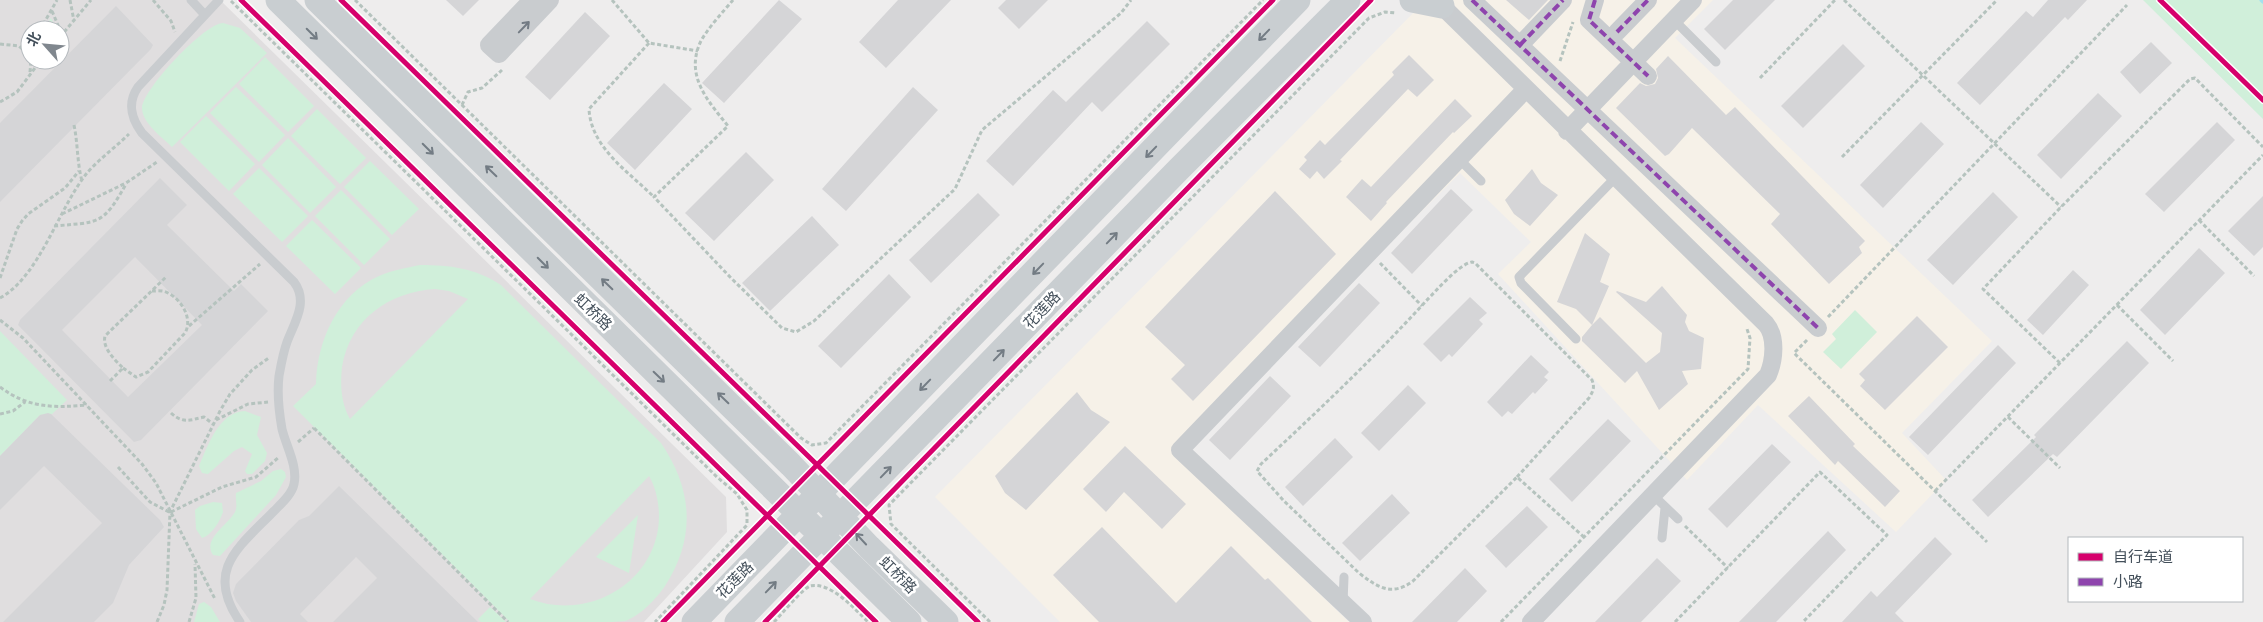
<svg xmlns="http://www.w3.org/2000/svg" width="2263" height="622" font-family="Quicksand,'Noto Sans SC',sans-serif">
  <style>
    .commercial { fill: #f6f1e8 }
    .education { fill: #e0dedf; fill-rule: evenodd }
    .green { fill: #d0efda; fill-rule: evenodd }
    .lines { fill: none; stroke-linecap: round; stroke-linejoin: round }
    .stream { stroke: #a2e1ef; stroke-width: 5 }
    .building { fill: #d5d5d7; fill-rule: evenodd }
    .path { stroke: #b5c3be; stroke-width: 3; stroke-dasharray: 4 2.5; stroke-linecap: butt }
    .lane { stroke: #c9cccf; stroke-width: 9 }
    .street { stroke: #c9cccf; stroke-width: 18 }
    .secondary { stroke: #c9ced1; stroke-width: 25 }
    .quiet { stroke: #8e44ad; stroke-width: 4; stroke-dasharray: 8 4; stroke-linecap: butt }
    .cycleway-casing { stroke: #fff; stroke-width: 8 }
    .cycleway { stroke: #d6006c; stroke-width: 5 }
    .oneway { stroke: #737b84 }
    .oneway2 { stroke: #737c84 }
    .labels { text-anchor: middle; stroke-width: 5; stroke-linejoin: round; paint-order: stroke }
    .street-label { font-size: 15px; fill: #44505b; stroke: #fff }
  </style>
  <rect width="100%" height="100%" fill="#eeeded"/>
  <path class="commercial" d="M1426 0H1713L1675 38 1992 341 1902 433 1946 480 1896 532 1758 405 1687 480 1498 274 1531 242 1460 173 1176 456 1349 622H1060L935 497Z"/>
  <path class="education" d="M0 0H220L726 497 727 532 644 622H0ZM30 30H60V60H30Z"/>
  <path class="green" d="M2143 0H2263V119Z
    M51 18 57 30H43Z
    M223 23 240 28 267 53 172 147C163 138 142 123 142 108 143 89 205 23 223 23Z
    M265 57 314 106 288 132 239 84Z
    M236 87 285 135 259 162 210 113Z
    M317 109 366 158 340 184 291 136Z
    M206 116 255 164 229 191 180 142Z
    M288 138 336 187 310 213 262 165Z
    M370 161 419 209 392 235 344 187Z
    M259 168 308 216 282 242 233 194Z
    M341 190 390 239 364 265 315 216Z
    M312 220 361 268 335 294 286 246Z
    M420 265C450 265 475 268 501 285L661 443C693 490 696 538 665 586 656 599 640 616 625 621 618 622 606 622 598 622 569 622 539 622 510 622L293 406 316 384C317 341 337 295 379 276 392 270 406 268 420 265ZM435 289 449 291 468 299 350 419C341 403 340 385 342 367 350 319 389 292 435 289ZM649 476C656 488 659 503 659 517 658 581 590 622 530 599Z
    M1855 310 1877 332 1841 369 1823 352 1836 339 1832 334Z
    M0 331 67 400 52 414 40 415 0 456Z
    M245 411 261 417 257 435 267 453 265 461 252 474H247L245 471 252 454 242 447 234 451 208 474 202 473 199 466C208 445 219 412 245 411Z
    M281 469 285 472 286 477 276 495 220 556 213 555C202 539 228 525 235 512 238 506 235 499 236 493L261 481 273 471Z
    M213 502 222 503 223 512C220 521 212 535 202 538L196 529 195 510 200 506Z
    M638 515 629 573 596 557Z
    M204 602 211 607 220 622H194L199 604Z
    M490 607 506 622H481L478 619Z"/>
  <g class="lines">
    <path class="stream" d="M2262 0 2263 1"/>
  </g>
  <path class="building" d="M446 0H479L463 16Z
    M779 0 802 19 724 103 702 83Z
    M898 0H951L886 68 859 42Z
    M1006 0H1048L1019 29 998 8Z
    M1506 0H1548L1529 20Z
    M1733 0H1775L1725 50 1704 29Z
    M2048 0H2087L2068 20 2065 17 1980 105 1957 83 2026 11 2033 17Z
    M116 6 153 45 151 49 0 202V123Z
    M585 12 610 36 550 100 525 77Z
    M1147 21 1170 44 1102 112 1092 102 1013 186 986 161 1053 90 1066 102Z
    M2151 42 2172 63 2140 94 2120 72Z
    M1843 44 1865 66 1803 128 1781 106Z
    M1409 55 1434 80 1417 97 1408 89 1340 160 1342 161 1324 179 1317 171 1310 179 1299 169 1307 160 1304 157 1320 140 1325 145 1394 75 1392 72Z
    M1668 56 1726 115 1735 107 1865 241 1859 247 1862 253 1829 284 1771 224 1780 214 1692 128 1669 154 1665 156 1616 108 1640 83 1646 86 1655 84 1658 78 1656 69Z
    M664 83 692 109 635 170 607 143Z
    M913 87 938 110 846 211 822 189Z
    M2098 93 2122 116 2061 179 2037 155Z
    M1455 99 1472 116 1454 133 1453 132 1386 202 1387 203 1371 221 1346 197 1362 179 1371 187Z
    M1921 122 1944 144 1883 208 1860 185Z
    M2217 122 2235 140 2164 212 2145 194Z
    M746 152 774 180 714 241 685 213Z
    M1532 169 1541 183 1558 195 1530 226 1514 214 1505 200Z
    M160 178 187 205 167 225 234 291 241 284 268 311 141 440 134 442 18 325 20 320ZM135 257 202 325 128 397 62 330Z
    M1451 189 1473 210 1412 274 1391 253Z
    M1275 191 1336 254 1193 401 1171 379 1185 365 1145 327Z
    M1993 192 2018 217 1953 285 1927 260Z
    M978 193 1000 215 931 283 909 260Z
    M2263 196V247L2254 256 2228 231Z
    M812 216 839 245 770 311 742 283Z
    M1585 233 1610 254 1600 282 1609 286 1592 325 1600 317 1646 363 1660 352 1662 333 1616 292 1617 291 1646 302 1662 286 1687 315 1685 322 1689 331 1704 338 1701 369 1682 371 1688 384 1659 410 1637 371 1625 383 1582 341V337L1592 325 1576 309 1557 302Z
    M2199 248 2225 273 2165 335 2140 310Z
    M2073 270 2089 285 2043 335 2027 320Z
    M889 274 911 297 841 368 818 346Z
    M1359 283 1380 303 1320 367 1298 347Z
    M1470 297 1487 313 1479 320 1483 324 1452 357 1449 354 1441 362 1423 344Z
    M1917 316 1948 347 1885 410 1860 386 1865 380 1859 374Z
    M2127 341 2149 363 2057 457 2053 454 1988 517 1972 500 2036 437 2034 435Z
    M1998 345 2016 363 1928 455 1909 437Z
    M1531 355 1549 372 1544 377 1548 380 1535 394 1533 392 1512 414 1508 411 1502 417 1487 402Z
    M1270 376 1291 396 1230 460 1209 440Z
    M1408 385 1426 403 1379 451 1361 433Z
    M1077 392 1091 410 1110 422 1026 510 1005 493 995 476Z
    M1809 396 1855 444 1853 446 1900 491 1885 507 1838 461 1835 465 1788 416Z
    M48 413 51 414 160 520 164 527 129 565 113 603 94 622H3L102 523 44 466 0 510V456L40 415Z
    M1608 419 1631 441 1572 502 1549 479Z
    M1335 438 1353 457 1303 506 1285 487Z
    M1772 444 1791 462 1727 528 1708 509Z
    M1125 446 1186 504 1162 529 1124 492 1106 512 1083 489Z
    M339 486 478 622H333L377 578 356 557 300 614 308 622H251L236 601 233 593 236 584 299 520 309 516Z
    M1392 494 1410 513 1360 561 1342 543Z
    M1527 506 1548 527 1506 568 1485 546Z
    M1102 527 1176 603 1231 546 1265 580 1268 578 1312 622H1099L1053 575Z
    M1828 531 1846 550 1776 622H1739Z
    M1935 537 1952 554 1895 613 1904 622H1842L1871 591 1877 597Z
    M1657 558 1681 581 1641 622H1595Z
    M1465 568 1487 591 1457 622H1412Z"/>
  <g class="lines">
    <path class="path" d="M70 0 74 21
      M153 0 171 21 175 32
      M355 0 801 438 812 445 826 443 1263 0
      M612 0 649 43 698 51
      M733 0C723 12 706 30 700 43 685 77 709 102 728 126L654 197 731 278 782 328 796 332 814 321 955 189 982 130 1121 13 1131 0
      M1844 0 2061 207
      M231 1 717 477 737 494 747 510V525L655 622
      M52 11 60 30
      M40 30 57 0
      M60 37 91 0
      M649 43 589 109C591 148 629 172 654 197
      M0 44 19 46 30 56
      M1560 61 1573 22
      M30 72 31 60
      M1760 78 1835 0
      M0 102 17 92 41 60
      M462 105 468 92 482 88 502 70
      M74 125C78 144 77 163 82 181
      M1842 157 1997 0
      M62 214 126 183 157 162
      M2199 220 2254 276
      M54 226C100 222 103 225 126 184
      M1380 263 1422 306
      M0 278 17 229 22 221 28 214 65 188 79 171
      M0 298C40 276 58 209 87 173 99 159 116 147 129 134
      M2117 305 2173 361
      M1828 317 2127 5
      M0 320 23 338 142 464 156 483 215 599
      M189 326 260 264
      M1807 340 1794 353 1987 542
      M2060 363 1983 289 2061 207 2190 79 2195 78 2263 147
      M123 368 136 377 148 372 185 333C193 319 182 300 168 293 163 290 157 291 152 291
      M110 381 123 368C115 360 102 348 105 336L166 277
      M0 387C28 408 53 408 87 405
      M171 413C183 424 190 420 204 417L213 424
      M0 414 13 411 25 402
      M2008 417 2060 468
      M216 420 248 404 268 402
      M314 428 508 622
      M298 442 314 428
      M118 467 150 502 169 512
      M1517 477 1589 398C1593 391 1595 388 1592 380L1475 263 1472 262C1459 264 1436 291 1426 301 1374 358 1318 411 1261 464L1257 471 1284 501 1359 573C1377 587 1392 597 1413 581L1517 477 1585 538
      M1935 491 2263 155
      M171 512 222 487 256 477 279 457
      M1685 526 1728 568
      M157 622 164 605 167 590 170 512 220 411 230 394 252 370 270 357
      M189 622 196 598 195 564
      M774 622C781 615 802 589 810 586 830 581 855 609 868 622
      M990 622 891 524 889 505 1369 18 1385 12 1396 13
      M1501 622 1748 369 1750 338 1747 329
      M1675 622 1820 472 1887 535 1803 622"/>
    <path class="lane" d="M191 0 205 15 138 87C127 103 131 118 142 133L294 282C309 302 294 323 287 342 283 353 281 365 279 376 277 393 279 412 282 429 286 446 298 466 294 484 292 494 282 503 274 511 239 547 204 570 240 622
      M205 15 219 0
      M1674 20 1716 62
      M1459 159 1481 181
      M1576 339 1521 283 1519 277 1615 178
      M1654 496 1678 519
      M1662 538 1665 508
      M1343 603 1344 577"/>
    <path class="street" d="M532 0 489 45 499 54 550 0
      M1472 0 1818 328
      M1595 0 1589 20 1648 76
      M1442 6 1766 324C1777 337 1774 361 1768 375L1531 622
      M1617 32 1648 0
      M1520 45 1563 0
      M1567 131 1693 0
      M1363 622 1180 450 1525 90"/>
    <path class="secondary" d="M278 0 909 622
      M317 0 791 465 869 547 946 622
      M1412 0 1442 6 1440 0
      M694 622 1298 0
      M737 622 1178 170 1348 0"/>
    <path class="quiet" d="M1472 0 1818 328
      M1595 0 1589 20 1648 76
      M1617 32 1648 0
      M1520 45 1563 0"/>
    <g class="cycleway-casing">
      <path id="cycleway" d="M241 0 876 622
        M341 0 978 622
        M2160 0 2263 100
        M663 622 1273 0
        M765 622 1371 0"/>
    </g>
    <use href="#cycleway" class="cycleway"/>
  </g>
  <defs><path id="oneway-shaft" d="M-6 0H5M1.5-3L5.5 0L1.5 3" fill="none" stroke-width="1.6" stroke-linecap="round" stroke-linejoin="round" transform="scale(1.25)"/></defs>
  <use class="oneway" href="#oneway-shaft" transform="translate(524 27) rotate(-46)"/>
  <g class="oneway2">
    <use href="#oneway-shaft" transform="translate(312 34) rotate(45)"/>
    <use href="#oneway-shaft" transform="translate(1264 35) rotate(134)"/>
    <use href="#oneway-shaft" transform="translate(428 149) rotate(45)"/>
    <use href="#oneway-shaft" transform="translate(1151 152) rotate(134)"/>
    <use href="#oneway-shaft" transform="translate(491 171) rotate(-136)"/>
    <use href="#oneway-shaft" transform="translate(1112 238) rotate(-46)"/>
    <use href="#oneway-shaft" transform="translate(543 263) rotate(45)"/>
    <use href="#oneway-shaft" transform="translate(1038 269) rotate(134)"/>
    <use href="#oneway-shaft" transform="translate(607 284) rotate(-136)"/>
    <use href="#oneway-shaft" transform="translate(999 355) rotate(-46)"/>
    <use href="#oneway-shaft" transform="translate(659 377) rotate(44)"/>
    <use href="#oneway-shaft" transform="translate(925 385) rotate(134)"/>
    <use href="#oneway-shaft" transform="translate(723 398) rotate(-136)"/>
    <use href="#oneway-shaft" transform="translate(886 472) rotate(-46)"/>
    <use href="#oneway-shaft" transform="translate(861 539) rotate(-133)"/>
    <use href="#oneway-shaft" transform="translate(771 587) rotate(-46)"/>
  </g>
  <g class="labels">
    <g class="street-label">
      <text transform="translate(1042 310) rotate(-46)" y="5">花莲路</text>
      <text transform="translate(593 312) rotate(44)" y="5">虹桥路</text>
      <text transform="translate(898 575) rotate(45)" y="5">虹桥路</text>
      <text transform="translate(735 580) rotate(-45)" y="5">花莲路</text>
    </g>
  </g>
  <rect x="2068" y="537" width="175" height="65" fill="#ffffff" stroke="#b4b9bd"/>
  <rect x="2078" y="553" width="25" height="8" fill="#d6006c" stroke="#b4b9bd"/>
  <text x="2113" y="562" font-size="15" fill="#44505b">自行车道</text>
  <rect x="2078" y="578" width="25" height="8" fill="#8e44ad" stroke="#b4b9bd"/>
  <text x="2113" y="587" font-size="15" fill="#44505b">小路</text>
  <g transform="translate(45 45) rotate(297)"><circle r="24" fill="#ffffff" stroke="#b4b9bd"/>
  <path d="M0-4L9 19L0 12L-9 19Z" fill="#80878e"/>
  <text y="-8" font-size="14" font-weight="bold" text-anchor="middle" fill="#44505b">北</text>
  </g>
</svg>
